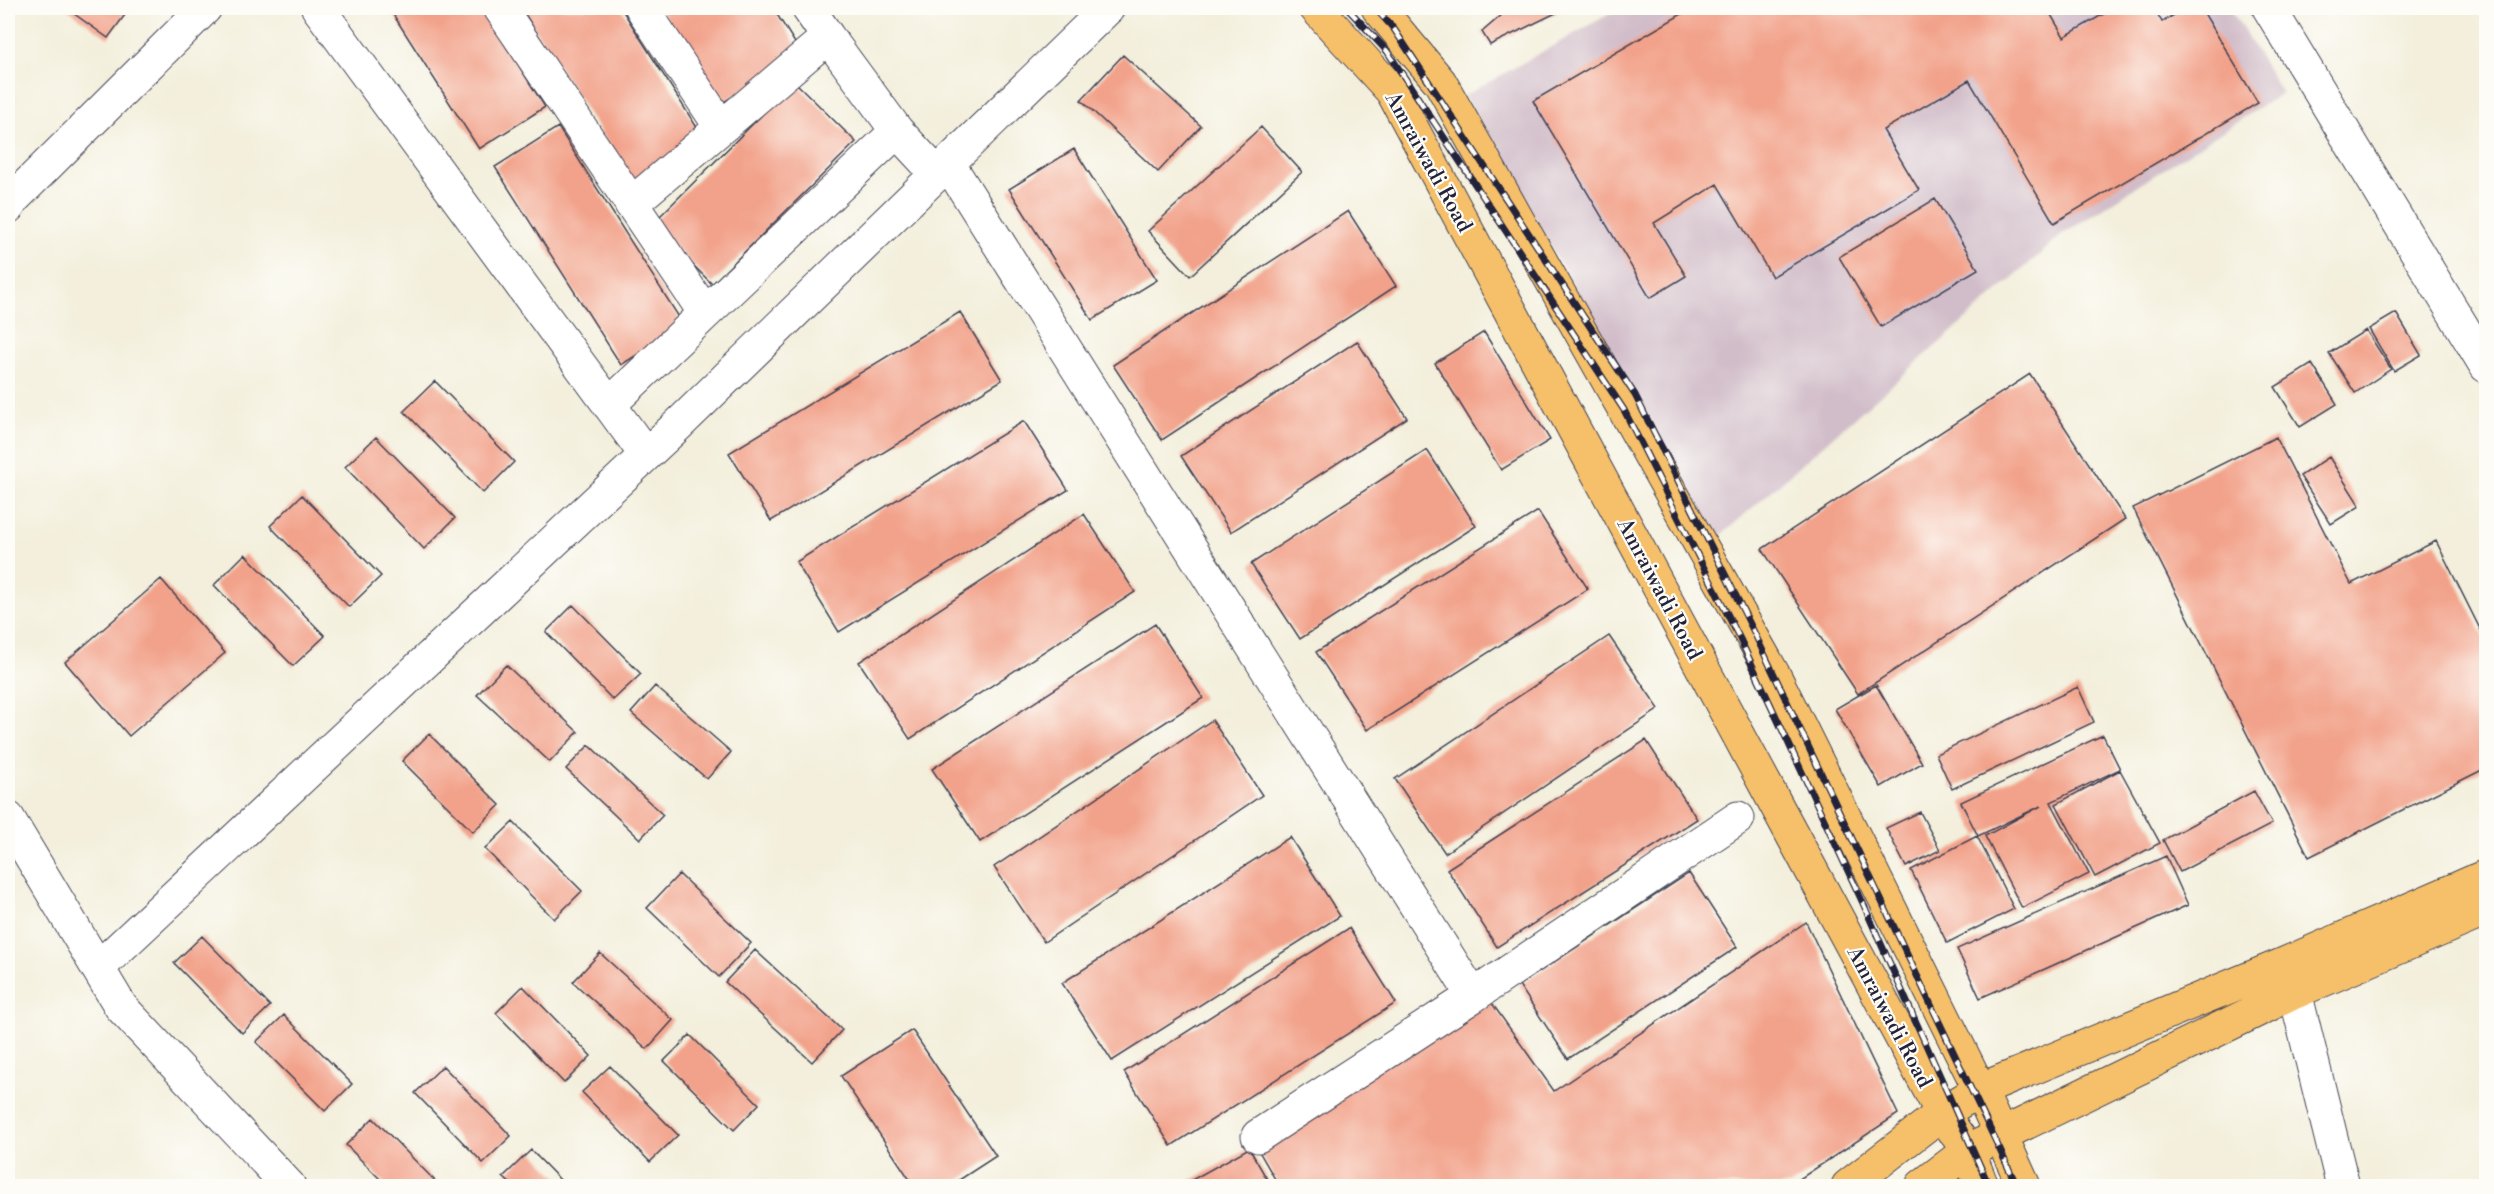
<svg xmlns="http://www.w3.org/2000/svg" width="2494" height="1194" font-family="'Libre Bodoni',serif">
  <style>
    .industrial { fill: #d1bdc9 }
    .building { fill: #f2a28a }
    .lines { fill: none; stroke-linecap: round; stroke-linejoin: round }
    .minor-casing { stroke: #414153; stroke-width: 35 }
    .major-casing { stroke: #414153; stroke-width: 35 }
    .minor { stroke: #fff; stroke-width: 33 }
    .major { stroke: #f6c06b; stroke-width: 33 }
    .rail-casing { stroke: #22223b; stroke-width: 7 }
    .rail { stroke: #fdfcf7; stroke-width: 4.5; stroke-dasharray: 14; stroke-linecap: butt }
    .labels { text-anchor: middle; stroke-width: 4.5; stroke-linejoin: round; paint-order: stroke }
    .street-label { font-size: 21px; fill: #22223b; stroke: #fdfcf7 }
  </style>
  <rect width="100%" height="100%" fill="#fdfcf7"/>
  <filter id="ink" filterUnits="userSpaceOnUse"><feTurbulence type="fractalNoise" baseFrequency=".0167" numOctaves="2"/><feDisplacementMap in="SourceGraphic" scale="12" xChannelSelector="R" yChannelSelector="G"/><feConvolveMatrix kernelMatrix="1 2 1 2 8 2 1 2 1" color-interpolation-filters="sRGB"/></filter>
  <filter id="wash" filterUnits="userSpaceOnUse"><feTurbulence type="fractalNoise" baseFrequency=".008" numOctaves="4" result="noise"/><feDisplacementMap in="SourceGraphic" scale="24" xChannelSelector="R" yChannelSelector="G"/><feGaussianBlur stdDeviation="1.35" result="paint"/><feColorMatrix in="noise" values="0 0 0 0 0 0 0 0 0 0 0 0 0 0 0 0 0 1.4 0 .05"/><feComposite in="paint" operator="in"/></filter>
  <g filter="url(#wash)">
    <rect width="100%" height="100%" fill="#f3efdc"/>
    <path class="industrial" d="M1620 8H2230L2282 93 2063 234 1718 538 1464 96Z"/>
    <g id="blocks">
      <path class="building" d="M66 8H130L108 38Z
        M389 8H482L545 107 479 149Z
        M521 8H621L703 137 632 182Z
        M660 8H773L802 54 719 105Z
        M1510 8H1566L1490 45 1482 32Z
        M1692 8H2047L2064 37 2114 8H2154L2162 22 2186 8H2201L2258 103 2054 223 1969 80 1883 130 1919 190 1772 277 1717 184 1654 223 1686 276 1650 298 1533 101Z
        M1123 55 1201 126 1158 172 1081 100Z
        M795 82 856 142 712 284 652 224Z
        M558 127 684 325 621 365 495 167Z
        M1261 127 1302 172 1190 276 1148 231Z
        M1074 149 1157 280 1092 320 1009 189Z
        M1935 199 1978 269 1881 327 1839 257Z
        M1348 211 1396 286 1162 440 1113 365Z
        M960 312 1002 380 771 521 729 453Z
        M2396 313 2421 355 2394 371 2369 329Z
        M2366 330 2391 369 2355 393 2329 353Z
        M1484 332 1550 440 1501 470 1435 363Z
        M1357 341 1407 418 1231 532 1181 456Z
        M2312 364 2337 404 2300 427 2275 387Z
        M2030 374 2125 519 1858 694 1762 549Z
        M435 381 514 462 483 493 404 411Z
        M1024 421 1068 490 839 632 796 562Z
        M376 437 455 518 424 549 345 467Z
        M2276 437 2351 584 2436 541 2486 641V768L2309 857 2133 508Z
        M1427 450 1476 526 1300 639 1251 564Z
        M2329 457 2360 506 2331 524 2300 476Z
        M302 495 381 576 349 607 270 526Z
        M1538 511 1588 589 1367 730 1316 652Z
        M1084 514 1135 592 910 739 859 662Z
        M245 554 325 636 293 666 214 585Z
        M161 579 225 653 129 736 65 662Z
        M573 605 641 674 613 700 546 632Z
        M1155 624 1203 698 980 842 932 769Z
        M1609 636 1659 709 1445 853 1395 779Z
        M506 665 578 732 550 762 477 695Z
        M1876 685 1922 763 1881 787 1835 709Z
        M655 686 731 752 707 779 631 713Z
        M2078 687 2094 722 1952 789 1936 754Z
        M1212 720 1262 795 1044 942 994 867Z
        M429 734 500 805 473 832 402 761Z
        M2103 735 2120 769 2051 802 2089 874 2022 908 1985 836 2041 806 1978 836 1961 802Z
        M1646 740 1697 819 1497 947 1447 869Z
        M589 745 663 815 640 839 566 769Z
        M2120 770 2160 843 2095 877 2056 804Z
        M2254 791 2272 824 2180 872 2163 840Z
        M1920 812 1940 850 1906 867 1886 828Z
        M513 822 582 891 554 919 485 849Z
        M1977 836 2014 909 1947 943 1911 870Z
        M1290 837 1340 916 1112 1061 1062 983Z
        M2166 856 2188 905 1980 998 1957 949Z
        M1689 873 1737 947 1568 1059 1519 985Z
        M679 874 751 943 719 977 647 908Z
        M1806 922 1898 1114 1789 1186H1279L1256 1146 1489 999 1554 1091Z
        M1349 928 1396 1003 1171 1146 1124 1072Z
        M202 936 270 1006 242 1033 174 963Z
        M755 950 842 1030 812 1062 725 982Z
        M600 953 673 1020 647 1049 573 982Z
        M523 986 591 1056 564 1083 496 1013Z
        M284 1015 352 1084 325 1111 256 1042Z
        M912 1030 996 1156 950 1186H914L841 1076Z
        M690 1035 759 1104 734 1130 664 1061Z
        M443 1066 511 1136 483 1163 415 1093Z
        M610 1066 678 1135 650 1162 582 1092Z
        M373 1118 440 1186H387L346 1145Z
        M1249 1148 1271 1186H1181Z
        M531 1150 566 1186H513L503 1177Z"/>
    </g>
  </g>
  <g filter="url(#ink)">
    <use href="#blocks" fill-opacity="0" stroke="#414153" stroke-width="1.5"/>
    <g class="lines">
      <g class="minor-casing">
        <path id="minor" d="M318 8 646 455
          M500 8 705 313
          M642 8 721 127
          M808 8 828 37
          M2269 8 2486 366
          M948 163 1473 996 1738 818
          M631 204 828 37 897 131
          M8 207 14 198 205 8
          M609 405 897 131 937 174
          M8 818 121 1007 289 1186
          M98 968 678 425 1108 8
          M2295 992 2343 1186
          M1258 1136 1473 996"/>
      </g>
      <g class="major-casing">
        <path id="major" d="M1316 8 1392 91 1942 1113 1968 1151 1982 1186
          M1378 8 1440 82 1776 679 1980 1090 2024 1186
          M1848 1186 1942 1113 1980 1090 2282 965 2486 876
          M1922 1186 1968 1151 2295 992 2486 910"/>
      </g>
      <use href="#minor" class="minor"/>
      <use href="#major" class="major"/>
      <g class="rail-casing">
        <path id="rail" d="M1347 8 1387 51 1624 410 1740 639 1862 901 1989 1186
          M1375 8 1394 29 1635 395 1752 628 2017 1186"/>
      </g>
      <use href="#rail" class="rail"/>
    </g>
  </g>
  <g class="labels">
    <g class="street-label">
      <text transform="translate(1429 162) rotate(61)" y="7">Amraiwadi Road</text>
      <text transform="translate(1660 589) rotate(62)" y="7">Amraiwadi Road</text>
      <text transform="translate(1890 1017) rotate(62)" y="7">Amraiwadi Road</text>
    </g>
  </g>
  <rect width="2494" height="1194" fill="none" stroke="#fdfcf7" stroke-width="30"/>
</svg>
